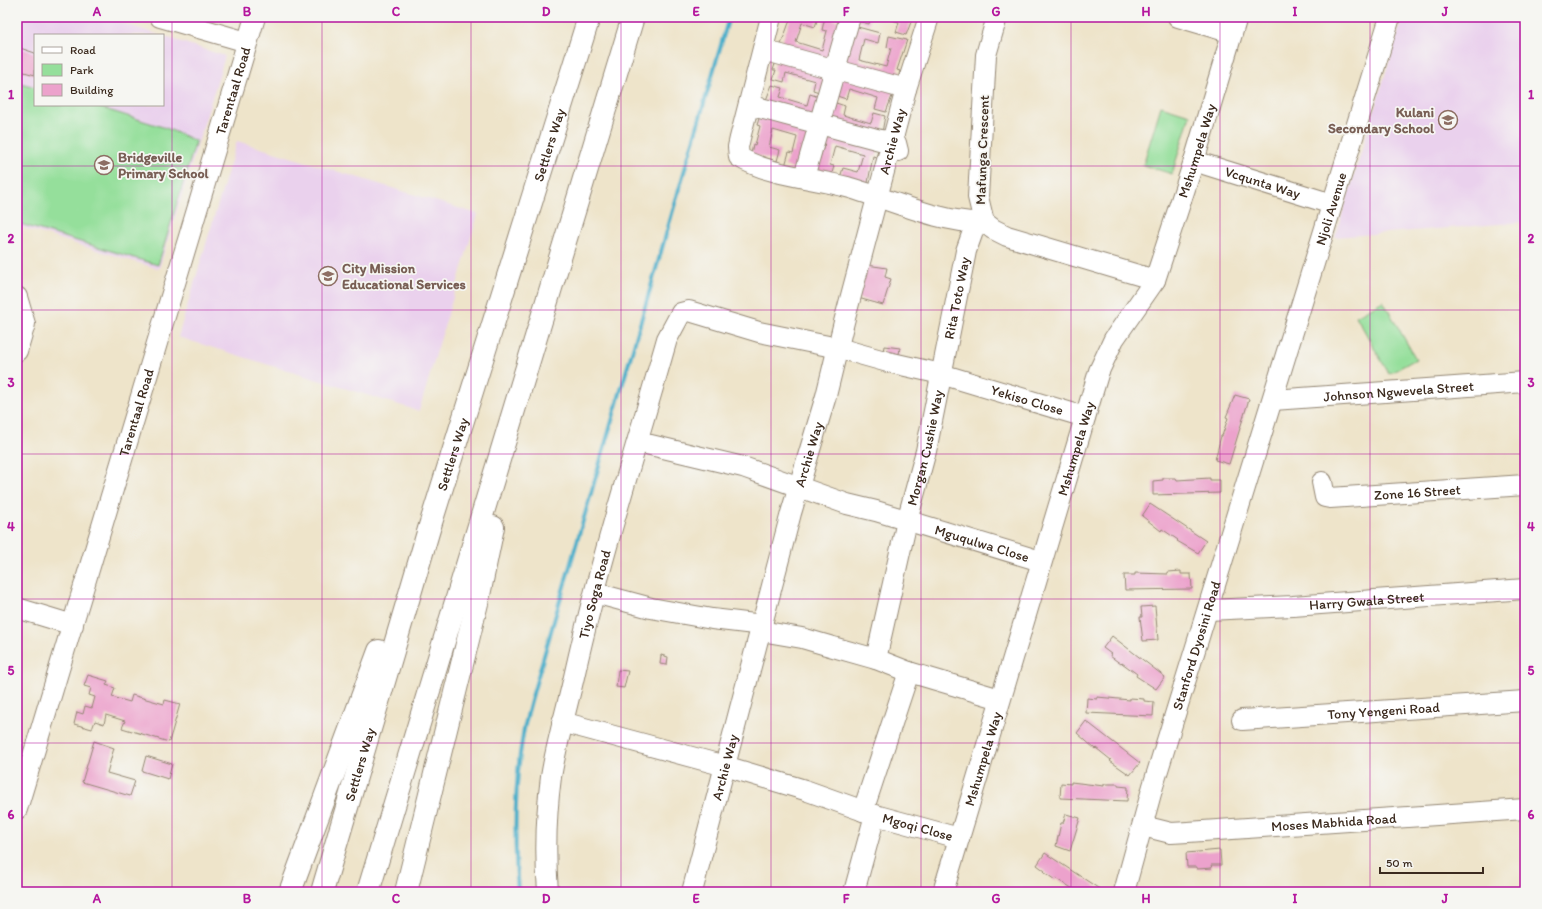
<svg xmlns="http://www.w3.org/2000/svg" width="1542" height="909" font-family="Itim,sans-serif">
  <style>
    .built { fill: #ead1ed }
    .green { fill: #95df9b; stroke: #68845c }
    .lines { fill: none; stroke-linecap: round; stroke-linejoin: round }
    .stream { stroke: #4bafca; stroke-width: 4 }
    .building { fill: #eca2cc }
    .minor-casing { stroke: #948774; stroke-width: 22 }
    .highway-casing { stroke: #948774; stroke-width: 24 }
    .minor { stroke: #fff; stroke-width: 20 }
    .highway { stroke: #fff; stroke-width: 22 }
    .grid { fill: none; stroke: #b5179e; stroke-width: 1; stroke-opacity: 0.55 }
    .labels { text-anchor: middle; stroke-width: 3.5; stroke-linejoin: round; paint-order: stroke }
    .street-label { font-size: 14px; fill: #3b2a1e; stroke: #f6f6f2 }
    .education-label { font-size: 14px; font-weight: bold; fill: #785e54; stroke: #f6f6f2; text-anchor: start }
    .neatline { fill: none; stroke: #b5179e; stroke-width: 1.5 }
    .grid-label { font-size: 13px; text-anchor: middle; font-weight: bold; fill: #b5179e }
  </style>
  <rect width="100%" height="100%" fill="#f6f6f2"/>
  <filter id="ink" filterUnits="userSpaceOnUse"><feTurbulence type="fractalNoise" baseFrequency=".025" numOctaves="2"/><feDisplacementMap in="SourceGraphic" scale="8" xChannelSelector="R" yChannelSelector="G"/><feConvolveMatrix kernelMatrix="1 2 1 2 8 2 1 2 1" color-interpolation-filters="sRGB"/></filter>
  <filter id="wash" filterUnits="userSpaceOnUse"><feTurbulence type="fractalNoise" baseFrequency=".012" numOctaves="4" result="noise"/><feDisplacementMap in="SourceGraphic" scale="16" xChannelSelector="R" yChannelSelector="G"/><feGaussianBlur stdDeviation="0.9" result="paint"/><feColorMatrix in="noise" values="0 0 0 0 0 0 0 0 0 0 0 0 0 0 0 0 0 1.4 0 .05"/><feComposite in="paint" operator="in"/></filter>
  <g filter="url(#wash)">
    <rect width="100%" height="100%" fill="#eee4ca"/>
    <path class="built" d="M17 17H103L160 35H35V105H163V36L225 56 159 269 17 226Z
      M1403 17H1525V222L1335 237Z
      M237 141 478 214 419 411 178 337Z"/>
    <path class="green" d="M17 82 35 87V105H92L166 128 196 141 158 265 17 223Z
      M1161 106 1190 115 1172 174 1143 165Z
      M1383 301 1416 359 1389 374 1356 316Z"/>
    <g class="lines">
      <path class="stream" d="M518 892C514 840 514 786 523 734 526 719 530 704 534 690L729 17"/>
    </g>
    <g id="blocks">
      <path class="building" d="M787 17H818L815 27 802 23 796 42 822 50 827 31 822 30 825 17 845 23 832 65 779 50 790 20 787 19Z
        M858 17H871L869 24 857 21Z
        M881 17H913L906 35 896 32 899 22Z
        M854 26 880 33 878 43 864 39 859 60 886 67 891 48 887 47 889 36 907 40 897 70 900 71 897 82 843 68Z
        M17 47 35 53V75L17 70Z
        M777 58 830 73 822 93 813 90 815 81 786 73 784 82 773 79 776 70H773Z
        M840 75 894 91 886 112 875 109 878 98 849 89 846 99 837 96Z
        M772 85 783 88 780 97 807 105 810 94 822 98 817 120 764 105Z
        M836 103 845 106 843 115 871 123 874 113 885 116 881 138 828 122 831 112H833Z
        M761 112 816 126 803 171 785 166 789 152 793 153 797 137 773 130 769 147 780 150 777 161 751 154 753 144 755 145 760 126 757 125Z
        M826 130 880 145 876 157 873 156 867 188 839 181 843 168 858 172 863 154 835 146 830 165 834 166 831 177 815 173 825 143 822 142Z
        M867 265 887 268 885 277 891 279 883 305 858 298Z
        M884 346 900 348 898 360 882 358Z
        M1235 395 1249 399 1229 464 1215 460 1221 436H1222L1228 418 1226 417Z
        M1163 478H1176L1177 480 1210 478V480H1220V493L1153 495V481L1163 480Z
        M1150 504 1206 541 1198 553 1177 541 1178 540 1162 529 1161 531 1142 516Z
        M1181 571V574H1191L1192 589 1125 590 1124 575H1135V573L1168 574V572Z
        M1155 606 1158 640 1143 641 1140 617H1142L1141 607Z
        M1112 636 1165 677 1156 689 1136 676 1137 674 1122 663 1121 664 1110 656 1111 654 1103 648Z
        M661 655 668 657 667 665 660 664Z
        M618 670 628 671 624 688 616 687Z
        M88 675 108 681 106 685 115 688 112 697 130 702 132 695 164 704 165 700 180 704 169 742 122 728 125 721 106 715 104 724 95 721 92 729 74 724 77 712 83 714 85 706 92 708 95 697 89 695 91 688 84 686Z
        M1097 697 1130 700V698L1144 699V701L1154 702 1153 716 1086 713 1087 698 1097 699Z
        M1086 721 1140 763 1130 775 1110 761 1111 760 1096 748 1095 749 1077 733Z
        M94 741 114 748 107 773 135 781 130 796 82 782Z
        M146 756 172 764 168 779 142 771Z
        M1071 782 1104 786V784H1118V786L1128 787 1127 801 1060 798 1061 783 1071 784Z
        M1066 814 1080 818 1070 851 1056 846 1061 823H1063Z
        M1220 850 1221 865H1211L1212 868 1197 869V867H1187L1186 853Z
        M1045 853 1101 890 1100 892H1074L1071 890 1073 889 1056 878 1055 880 1044 872 1045 871 1037 865Z"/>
    </g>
  </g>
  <g filter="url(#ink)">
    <use href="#blocks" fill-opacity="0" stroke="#948774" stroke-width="1"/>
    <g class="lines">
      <g class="minor-casing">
        <g id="minor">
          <path d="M160 17 247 42"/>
          <path d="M771 17 740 138 738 147 739 157C768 175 813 178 847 187 886 198 945 225 984 222"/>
          <path d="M997 17 986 55 978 197 984 222 993 229 1007 236 1155 280"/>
          <path d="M1178 17 1232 33"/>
          <path d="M763 50 906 89"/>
          <path d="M749 105 880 140 892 141 896 143 898 151"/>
          <path id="s1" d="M1194 161 1332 204"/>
          <path d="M804 177 850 17"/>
          <path d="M17 297 25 324 17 351"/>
          <path id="s2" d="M1273 400 1525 382"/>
          <path id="s3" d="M638 442 743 467 847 504 876 511 1034 559 1041 563"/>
          <path id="s4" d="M1322 482 1325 497 1330 498 1525 485"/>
          <path d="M595 593 651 608 712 619 763 625"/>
          <path d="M17 608 73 625"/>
          <path id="s5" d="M1208 610 1293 606 1525 589"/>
          <path d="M761 631 802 638 833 647 876 659 909 672 1000 699"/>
          <path id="s6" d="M876 659 907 521 926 451 966 251 976 223"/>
          <path id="s7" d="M1242 720 1525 701"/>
          <path id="s8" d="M562 722 725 766 805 790 875 815 959 838"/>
          <path id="s9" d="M17 809 255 17"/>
          <path d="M863 811 909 672"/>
          <path id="s10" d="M1143 826 1171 833 1188 832 1525 809"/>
          <path id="s11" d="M548 892C545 854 546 815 551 777 557 740 568 705 576 668 601 557 636 448 667 339L681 313 689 311 759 332 838 348 888 362 941 374 1085 417"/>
          <path id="s12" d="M692 892 791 513 826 396 844 322 906 89 929 17"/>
          <path d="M854 892 875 815"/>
          <path id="s13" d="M943 892 1099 371 1114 339 1155 280 1194 161 1237 17"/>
          <path id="s14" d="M1124 892 1153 786 1390 17"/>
        </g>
      </g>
      <g class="highway-casing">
        <g id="highway">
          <path d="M290 892 379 651"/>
          <path id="s15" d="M322 892 429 529 589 17"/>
          <path d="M368 892 633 17"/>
          <path d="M406 892 479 595 493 527"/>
        </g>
      </g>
      <use href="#minor" class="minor"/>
      <use href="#highway" class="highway"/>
    </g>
  </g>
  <path class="grid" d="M172 17V892M322 17V892M471 17V892M621 17V892M771 17V892M921 17V892M1071 17V892M1220 17V892M1370 17V892M17 166H1525M17 310H1525M17 454H1525M17 599H1525M17 743H1525"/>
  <defs>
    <g id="school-ring" transform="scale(1)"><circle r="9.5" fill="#f6f6f2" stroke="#8d6e63" stroke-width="1.5"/><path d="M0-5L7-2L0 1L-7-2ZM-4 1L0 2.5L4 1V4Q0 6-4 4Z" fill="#8d6e63"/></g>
  </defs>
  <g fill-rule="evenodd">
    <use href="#school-ring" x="1448" y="120"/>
    <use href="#school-ring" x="104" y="165"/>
    <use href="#school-ring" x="328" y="276"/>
  </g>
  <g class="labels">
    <g class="street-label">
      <text dy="5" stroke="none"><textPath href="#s9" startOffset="750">Tarentaal Road</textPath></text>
      <text dy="5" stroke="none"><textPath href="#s12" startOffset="777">Archie Way</textPath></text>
      <text dy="5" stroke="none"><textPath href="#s15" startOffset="781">Settlers Way</textPath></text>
      <text transform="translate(982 150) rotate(-88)" y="5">Mafunga Crescent</text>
      <text dy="5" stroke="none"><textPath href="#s13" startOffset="787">Mshumpela Way</textPath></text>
      <text dy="5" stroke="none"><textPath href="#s1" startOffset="72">Vcqunta Way</textPath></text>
      <text dy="5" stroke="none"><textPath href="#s14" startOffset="714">Njoli Avenue</textPath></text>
      <text dy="5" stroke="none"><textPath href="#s6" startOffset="370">Rita Toto Way</textPath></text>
      <text dy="5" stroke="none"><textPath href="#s2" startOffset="126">Johnson Ngwevela Street</textPath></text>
      <text dy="5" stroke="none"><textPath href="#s11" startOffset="956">Yekiso Close</textPath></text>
      <text dy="5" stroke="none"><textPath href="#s9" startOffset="414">Tarentaal Road</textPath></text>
      <text dy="5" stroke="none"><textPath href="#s6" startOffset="217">Morgan Cushie Way</textPath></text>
      <text dy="5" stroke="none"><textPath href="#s13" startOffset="463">Mshumpela Way</textPath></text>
      <text dy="5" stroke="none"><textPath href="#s15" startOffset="457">Settlers Way</textPath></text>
      <text dy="5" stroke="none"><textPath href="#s12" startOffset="453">Archie Way</textPath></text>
      <text dy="5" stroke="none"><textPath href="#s4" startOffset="108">Zone 16 Street</textPath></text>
      <text dy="5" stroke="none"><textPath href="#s3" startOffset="359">Mguqulwa Close</textPath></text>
      <text dy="5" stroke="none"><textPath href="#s11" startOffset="303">Tiyo Soga Road</textPath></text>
      <text dy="5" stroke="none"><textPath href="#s5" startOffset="159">Harry Gwala Street</textPath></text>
      <text dy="5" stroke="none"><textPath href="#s14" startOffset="257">Stanford Dyosini Road</textPath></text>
      <text dy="5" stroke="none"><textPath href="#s7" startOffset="142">Tony Yengeni Road</textPath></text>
      <text dy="5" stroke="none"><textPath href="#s13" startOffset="139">Mshumpela Way</textPath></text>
      <text dy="5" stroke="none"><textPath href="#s15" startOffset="133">Settlers Way</textPath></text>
      <text dy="5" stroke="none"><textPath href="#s12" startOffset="129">Archie Way</textPath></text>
      <text dy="5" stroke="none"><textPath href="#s10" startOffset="192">Moses Mabhida Road</textPath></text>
      <text dy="5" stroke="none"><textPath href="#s8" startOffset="371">Mgoqi Close</textPath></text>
    </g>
    <g class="education-label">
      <text x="1434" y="117" text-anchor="end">Kulani<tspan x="1434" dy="16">Secondary School</tspan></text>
      <text x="118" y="162">Bridgeville<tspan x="118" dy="16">Primary School</tspan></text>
      <text x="342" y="273">City Mission<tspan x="342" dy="16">Educational Services</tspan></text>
    </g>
  </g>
  <rect width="1542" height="909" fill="none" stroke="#f6f6f2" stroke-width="44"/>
  <rect x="34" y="34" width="130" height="72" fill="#f6f6f2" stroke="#aba49d"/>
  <rect x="42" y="47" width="20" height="6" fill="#ffffff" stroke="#aba49d"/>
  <text x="70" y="54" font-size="12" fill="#3b2a1e">Road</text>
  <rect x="42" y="64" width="20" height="12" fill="#95df9b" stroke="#aba49d"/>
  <text x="70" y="74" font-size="12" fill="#3b2a1e">Park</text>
  <rect x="42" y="84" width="20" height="12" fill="#eca2cc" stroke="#aba49d"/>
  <text x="70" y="94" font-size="12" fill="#3b2a1e">Building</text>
  <path d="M1380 867v6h103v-6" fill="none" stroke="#3b2a1e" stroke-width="2"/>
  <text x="1386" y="867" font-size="12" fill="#3b2a1e" stroke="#f6f6f2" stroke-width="3" paint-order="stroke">50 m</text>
  <rect x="22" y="22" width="1498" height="865" class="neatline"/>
  <g class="grid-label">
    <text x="97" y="16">A</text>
    <text x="247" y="16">B</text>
    <text x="396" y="16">C</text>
    <text x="546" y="16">D</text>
    <text x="696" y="16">E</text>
    <text x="846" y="16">F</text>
    <text x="996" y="16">G</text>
    <text x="1146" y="16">H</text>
    <text x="1295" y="16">I</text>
    <text x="1445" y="16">J</text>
    <text x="11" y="99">1</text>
    <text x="1531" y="99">1</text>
    <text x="11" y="243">2</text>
    <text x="1531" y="243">2</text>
    <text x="11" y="387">3</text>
    <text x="1531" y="387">3</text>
    <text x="11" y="531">4</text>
    <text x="1531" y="531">4</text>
    <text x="11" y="675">5</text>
    <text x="1531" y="675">5</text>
    <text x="11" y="819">6</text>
    <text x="1531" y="819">6</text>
    <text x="97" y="903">A</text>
    <text x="247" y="903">B</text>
    <text x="396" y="903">C</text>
    <text x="546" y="903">D</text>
    <text x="696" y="903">E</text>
    <text x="846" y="903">F</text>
    <text x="996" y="903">G</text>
    <text x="1146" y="903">H</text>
    <text x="1295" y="903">I</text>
    <text x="1445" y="903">J</text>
  </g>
</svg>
